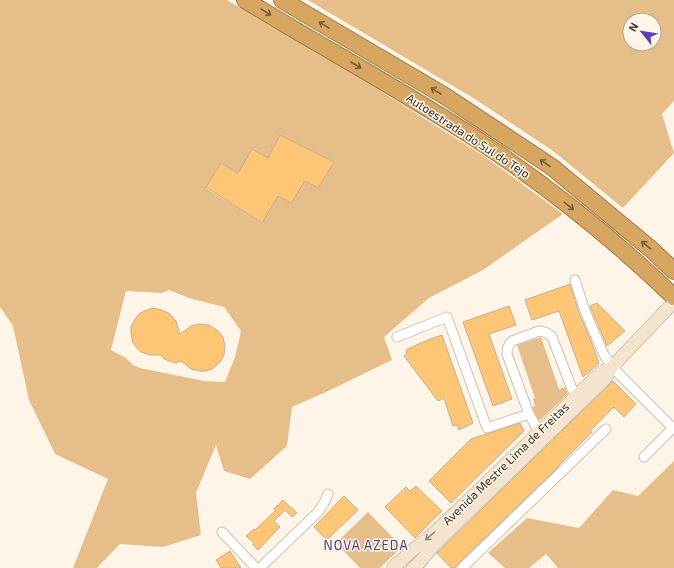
<svg xmlns="http://www.w3.org/2000/svg" width="674" height="568" font-family="'Exo 2',sans-serif">
  <style>
    .green { fill: #e6be89; fill-rule: evenodd }
    .building { fill: #fec574; stroke: #beaf9c }
    .lines { fill: none; stroke-linecap: round; stroke-linejoin: round }
    .street-casing { stroke: #cfc0ac; stroke-width: 11 }
    .secondary-casing { stroke: #cfc0ac; stroke-width: 14 }
    .highway-casing { stroke: #9f7d4d; stroke-width: 18 }
    .street { stroke: #fff; stroke-width: 9 }
    .secondary { stroke: #f3e4d0; stroke-width: 12 }
    .highway { stroke: #d7a661; stroke-width: 16 }
    .oneway { stroke: #765f3f }
    .oneway2 { stroke: #948a7c }
    .labels { text-anchor: middle; stroke-width: 3; stroke-linejoin: round; paint-order: stroke }
    .street-label { font-size: 12px; fill: #363028; stroke: #fef5e8 }
    .neighbourhood-label { font-size: 13px; letter-spacing: 1px; fill: #474380; stroke: #fef5e8 }
  </style>
  <rect width="100%" height="100%" fill="#fef5e8"/>
  <path class="green" d="M0 0H227L368 83 484 156 563 214 483 270 429 298 384 337 392 360 324 393 292 407 287 446 250 479 224 471 216 445 196 493 201 535 163 547 120 544 97 568H73L108 479 55 454 29 400 13 326 0 307ZM280 135 334 162 318 188 305 181 291 203 278 196 262 223 206 188 221 163 238 173 268 158ZM169 290 189 298 224 307 241 331 235 357 225 382 204 381 140 368 133 365 126 358 111 350 126 291 162 293Z
    M308 0H674V101L662 114 674 153 623 208 553 151 475 99ZM630 20H654V44H630Z
    M541 337 559 389 565 387 568 394 540 420 537 419 532 407 535 406 533 399 535 398 517 345Z
    M674 461V568H558L546 554 529 568H505L488 553 527 518 579 528 613 490 638 496Z
    M368 512 402 547 380 568H360L336 543Z"/>
  <path class="building" d="M280 135 334 162 318 188 305 181 291 203 278 196 262 223 206 187 221 163 238 173 252 149 268 158Z
    M570 284 579 313 589 336 599 363 583 377 559 311 532 320 525 300Z
    M597 303 625 331 607 346 590 306Z
    M509 306 516 325 489 334 512 399 493 406 463 322Z
    M153 308 162 310 170 314 176 321 180 334 191 326 200 324 209 325 217 330 223 337 225 346 224 355 221 361 217 365 212 369 206 371H200L191 369 181 361 176 363 169 361 164 359 161 355H150L141 352 137 348 133 343 131 334V327L135 319 139 314 144 311Z
    M442 335 473 423 459 430 457 425 453 426 444 398 438 401 404 356 407 354 406 350 423 342Z
    M613 381 636 404 624 417 614 407 590 431 592 432 559 465V466L553 472 458 564 455 568H451L437 553Z
    M520 423 524 431 451 503 429 481 471 439Z
    M416 486 442 511 415 538 385 507 406 487 410 491Z
    M344 496 358 510 327 540 314 527Z
    M283 500 297 513 292 517 285 510 274 521 280 527 258 550 253 545 254 543 246 536 254 529 255 530 276 510 274 509Z
    M230 551 241 568H221L216 560Z"/>
  <g class="lines">
    <g class="street-casing">
      <path id="street" d="M575 280 585 311 603 353 612 367 673 428
        M397 337 447 317 487 428 529 414
        M539 432 529 414 507 354C507 348 508 345 512 341L539 331C545 331 548 333 552 337L572 389 577 395
        M644 457 674 427
        M222 532 256 568
        M260 568 318 512 324 503 328 494
        M462 568 606 429"/>
    </g>
    <g class="secondary-casing">
      <path id="secondary" d="M393 568 397 563 400 562 410 552 427 539 452 516 601 372 612 367
        M413 568 420 562 433 546 606 378 612 367 670 306"/>
    </g>
    <g class="highway-casing">
      <path id="highway" d="M245 0C323 48 404 91 481 142 550 188 615 240 674 297
        M282 0 445 96 552 167 652 250 674 271"/>
    </g>
    <use href="#street" class="street"/>
    <use href="#secondary" class="secondary"/>
    <use href="#highway" class="highway"/>
  </g>
  <defs><path id="oneway-shaft" d="M-6 0H5M1.5-3L5.5 0L1.5 3" fill="none" stroke-width="1.6" stroke-linecap="round" stroke-linejoin="round"/></defs>
  <g class="oneway">
    <use href="#oneway-shaft" transform="translate(266 12) rotate(31)"/>
    <use href="#oneway-shaft" transform="translate(324 25) rotate(-149)"/>
    <use href="#oneway-shaft" transform="translate(356 65) rotate(30)"/>
    <use href="#oneway-shaft" transform="translate(436 91) rotate(-149)"/>
    <use href="#oneway-shaft" transform="translate(545 163) rotate(-146)"/>
    <use href="#oneway-shaft" transform="translate(569 206) rotate(38)"/>
    <use href="#oneway-shaft" transform="translate(646 245) rotate(-140)"/>
  </g>
  <use class="oneway2" href="#oneway-shaft" transform="translate(430 536) rotate(139)"/>
  <g class="labels">
    <g class="street-label">
      <text transform="translate(468 136) rotate(33)" y="4">Autoestrada do Sul do Tejo</text>
      <text transform="translate(506 464) rotate(-44)" y="4">Avenida Mestre Lima de Freitas</text>
    </g>
    <g class="neighbourhood-label">
      <text x="366" y="550">NOVA AZEDA</text>
    </g>
  </g>
  <g transform="translate(642 32) rotate(300)"><circle r="19" fill="#fef5e8" stroke="#aea69b"/>
  <path d="M0-3L7 15L0 10L-7 15Z" fill="#5744bc"/>
  <text y="-6" font-size="11" font-weight="bold" text-anchor="middle" fill="#363028">N</text>
  </g>
</svg>
